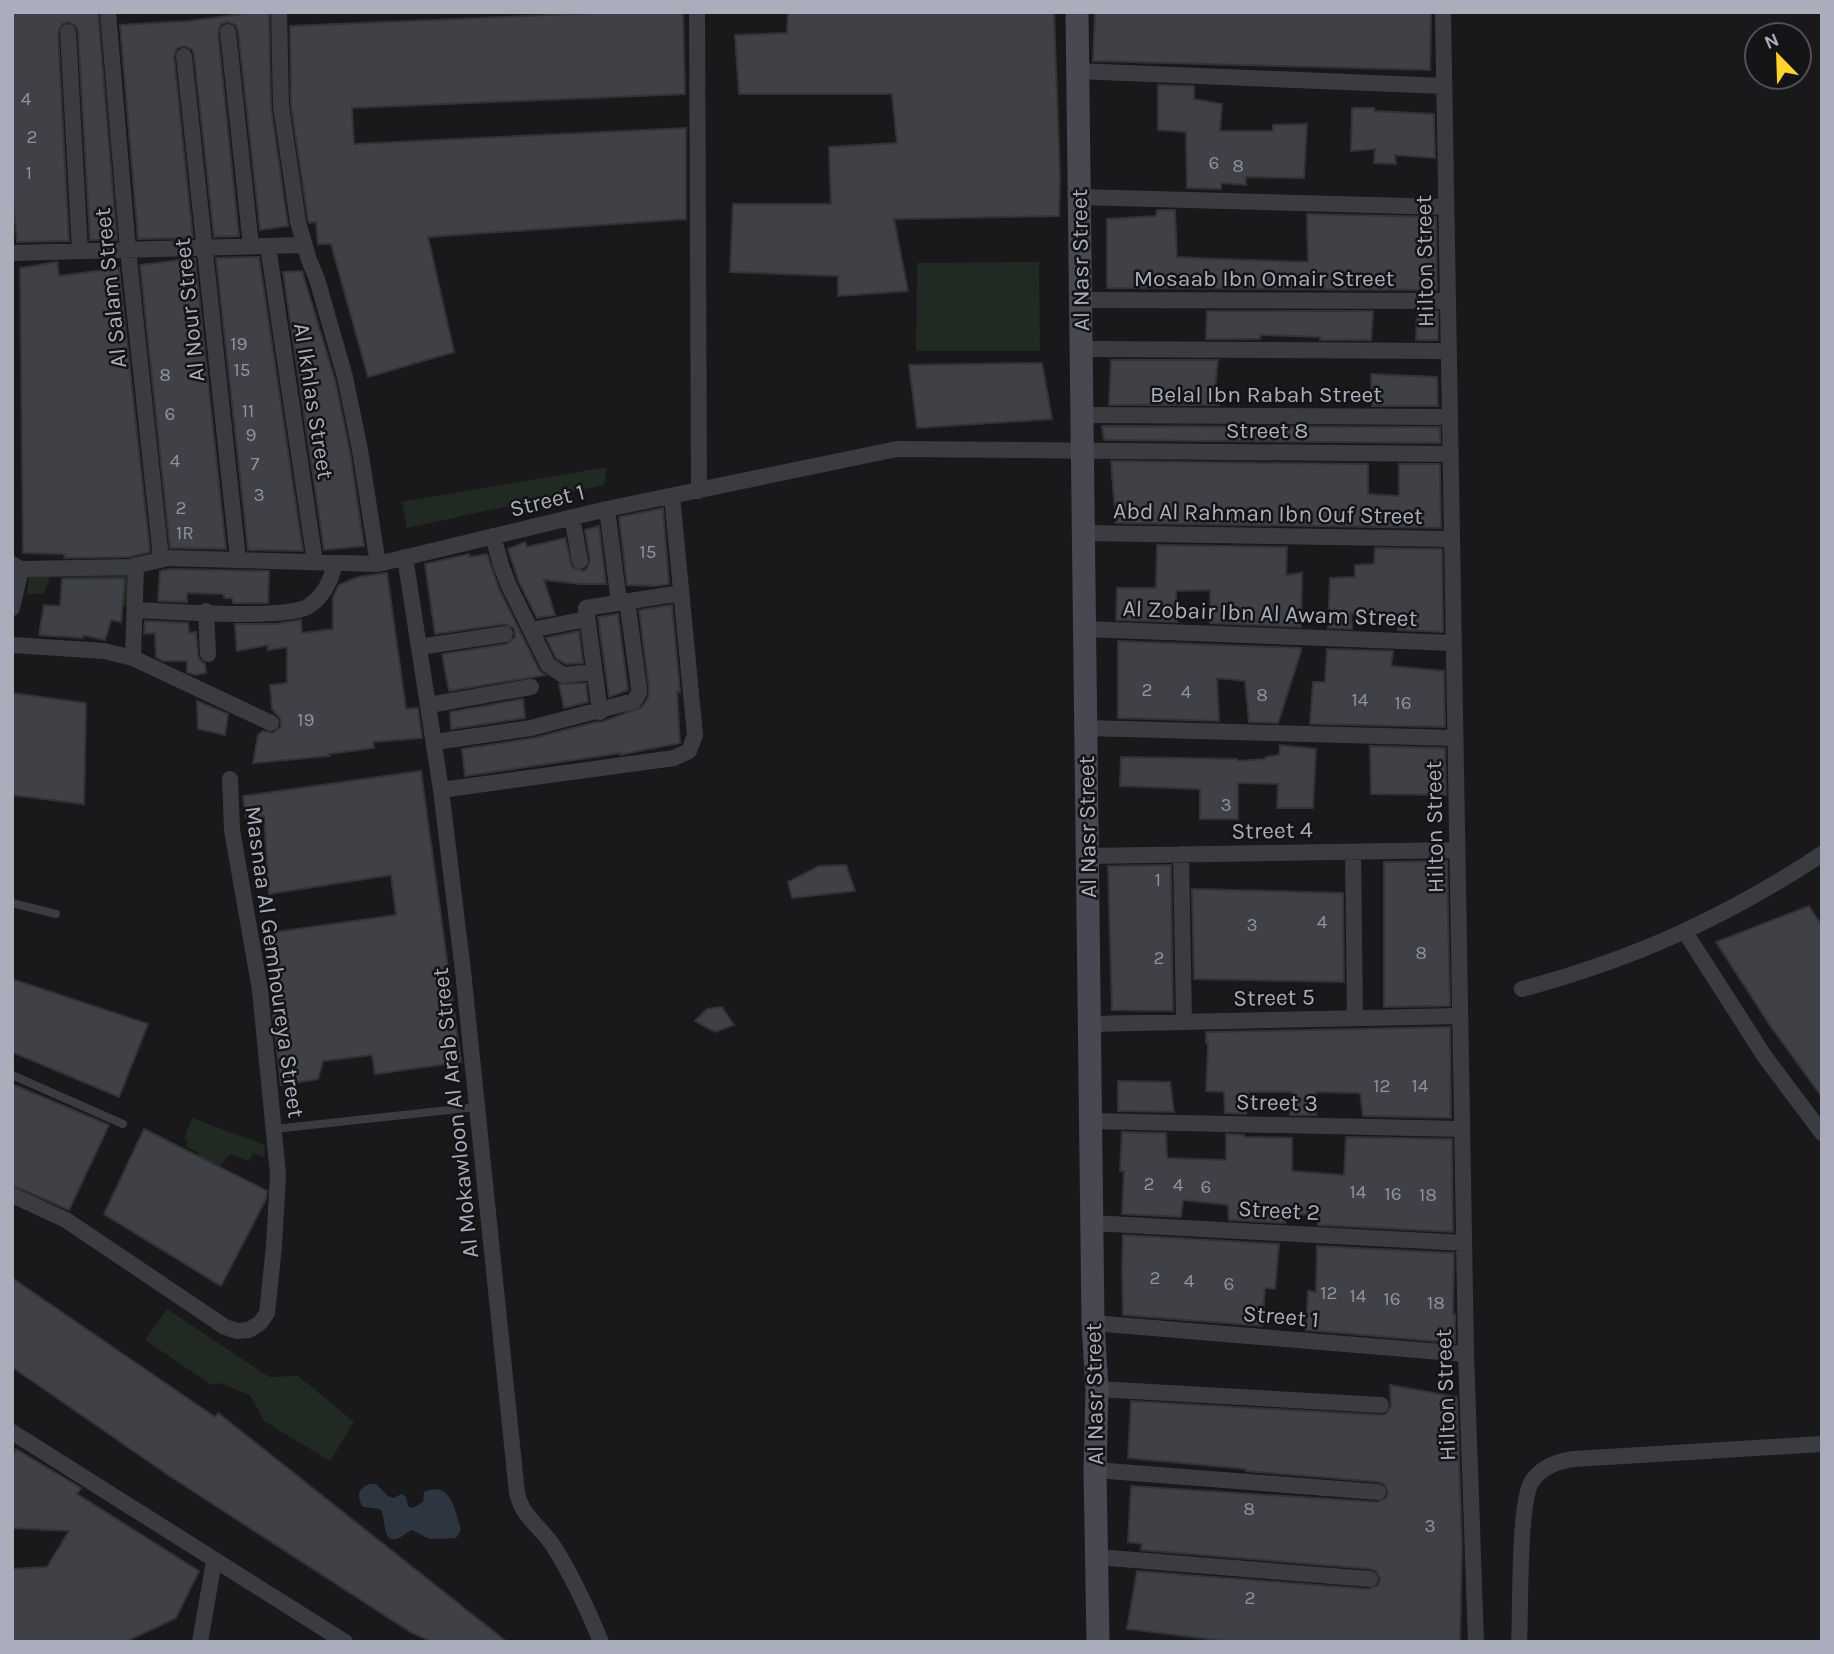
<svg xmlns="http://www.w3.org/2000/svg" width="1834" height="1654" font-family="Karla,sans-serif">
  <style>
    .green { fill: #202a22 }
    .water { fill: #2d3640 }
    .building { fill: #404146; stroke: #333237; stroke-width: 2 }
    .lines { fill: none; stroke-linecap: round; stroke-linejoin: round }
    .lane { stroke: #3b3c42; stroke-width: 8 }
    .street { stroke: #3b3c42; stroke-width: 16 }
    .secondary { stroke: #474851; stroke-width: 23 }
    .labels { text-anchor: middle; stroke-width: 5; stroke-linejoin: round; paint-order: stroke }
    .number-label { font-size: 19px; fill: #90929e }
    .street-label { font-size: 23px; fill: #aaadbc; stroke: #141416 }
  </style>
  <rect width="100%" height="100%" fill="#19191b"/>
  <path class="green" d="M1039 262 1040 351H916L917 263Z
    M607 467 604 485 407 528 402 502Z
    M132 571 130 607 119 605V581L50 577 44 593 27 595 29 573Z
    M192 1118 265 1145 264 1157 253 1153 249 1161 230 1154 220 1167 196 1158 198 1152 186 1147 188 1141 184 1139Z
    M167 1309 269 1377 298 1376 354 1422 330 1461 264 1421 250 1395 220 1383 212 1385 145 1340Z"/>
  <path class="water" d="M370 1484H376L388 1496 393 1498 402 1494 406 1497 408 1506 413 1508 423 1502 424 1492C451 1480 455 1511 461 1530L456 1538 430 1539 412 1530C406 1532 403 1537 397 1539 381 1543 387 1517 380 1509L363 1507C356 1496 358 1488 370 1484Z"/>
  <path class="building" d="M12 12H98L117 240H90L78 31 76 26 68 22 62 24 58 33 69 241 17 242 12 192Z
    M256 12H269L271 107 288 226 260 230 238 31 236 25 228 22 221 24 218 33 239 236 214 237 194 55 192 49 184 46 177 48 174 57 193 238 138 239 120 25 189 21Z
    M623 12H683L685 94 352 108 354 144 686 128V219L428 237 454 352 368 377 331 244H318L316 222 309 223 308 220 291 105 290 26Z
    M788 12H1054L1060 178 1059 216 894 219 908 291 838 296V276L730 272 733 204H831L829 147 897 143 892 94H739L735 35 787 33Z
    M1095 12 1431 13 1430 70 1093 61Z
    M1158 85 1194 86V99L1222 104 1220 131H1273V125L1307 124 1304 178 1246 177V185L1221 183V189L1187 188 1186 132 1158 130Z
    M1352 108H1374V111L1434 114 1435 158 1395 155 1396 164 1374 163 1375 149 1351 151Z
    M1157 210H1175L1177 257 1219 259 1308 262 1307 214 1436 217 1437 290 1107 288V219L1156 216Z
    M259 257 303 551 248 550 216 258Z
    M195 258 226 549 170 548 140 265Z
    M57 262 59 276 119 268 150 552 129 557 64 558 65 554 23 553 20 268Z
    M302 271 335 380 350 452 364 546 324 550 283 272Z
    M1207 311H1373L1371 340H1320V337L1260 335V339H1206Z
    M1417 311H1438V340H1416Z
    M1111 360H1218L1215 388H1219V405H1109Z
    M1042 363 1052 419 917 428 909 365Z
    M1371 374 1437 377 1438 406H1372Z
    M1102 426 1440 427V443L1104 440Z
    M1111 461 1368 464V494L1399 496V464H1440L1441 528 1116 523Z
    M663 508 669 584 656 586 627 585 619 517Z
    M599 526 606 584H581L544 580 555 615 537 618 519 582 508 549 525 542 527 547 565 538 572 567 583 571 587 569 590 560 585 530Z
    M1157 545 1287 547 1286 575 1302 573 1301 627 1210 623V590L1176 591 1177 622 1116 620 1117 588H1156Z
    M1375 548 1442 549 1443 632 1398 630 1399 615 1351 614 1352 629 1328 628 1330 578 1355 577V565L1374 564Z
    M469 554V557L487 554 500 591 539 670 545 675 449 691 442 654 507 644 515 637 514 628 504 624 435 634 425 564Z
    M169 569 269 571 268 603H233L232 598H224V594L187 593V602L158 601 160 571Z
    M387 573 406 709 418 708 422 738 373 742 374 748 329 754 330 756 253 763 258 735 263 731 273 733 281 727 280 718 272 709 270 685 287 683V647L268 650V645L237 651 235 624H275L301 620 302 633 333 629V597L339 585 358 577Z
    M125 578 121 622 111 620 105 640 83 635V638L39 635 44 605 60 606 62 579Z
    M672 605 680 692H677L680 743 624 754 621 755V753L465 776 462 749 534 738 596 722H602L642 707 648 698 649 688 639 610Z
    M618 614 628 690 609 697 598 617Z
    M145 621 188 623 189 633 196 632 198 655 200 660 205 664 206 673 195 675 187 672V661H163L156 657 155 633 144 634Z
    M579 631 583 663 566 664 556 658 546 638Z
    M1118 641 1301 648V651L1278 723 1249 722 1245 681 1217 678 1219 721 1118 718Z
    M1327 649 1393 651 1391 666 1444 671 1445 727 1310 724 1313 682H1325Z
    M586 683 588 702 564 708 559 684Z
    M12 693 86 703 84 804 12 795Z
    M523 699 525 718 451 729 450 712Z
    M197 701 228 714 225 735 198 729Z
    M1280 745 1316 749 1313 808H1277L1278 784 1238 783V819H1200V789L1120 786 1121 757 1237 759V761L1265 759 1266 757 1279 755Z
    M1370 746 1445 748 1446 795 1371 794Z
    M421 771 461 1062 375 1074 372 1055 323 1061 318 1079 281 1085 272 1007 278 1006 268 933 396 915 391 875 269 894 264 816 246 818 243 796Z
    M1447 861 1450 1006 1384 1007V862Z
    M846 865 855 891 792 898 788 882 819 866Z
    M1171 865 1173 1011 1112 1010 1108 866Z
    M1192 889 1343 893 1344 982 1194 979Z
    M1809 906 1822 926V1097L1771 1027 1716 942Z
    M12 979 148 1024 119 1097 12 1052Z
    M722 1007 734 1025 715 1032 695 1021 707 1009Z
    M1450 1027 1451 1118 1363 1116 1360 1093 1316 1092V1115H1290L1292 1092H1249L1246 1114 1225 1113 1224 1092 1206 1091 1208 1043H1206V1032Z
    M1118 1081 1170 1082 1174 1112 1118 1111Z
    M12 1084 109 1125 69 1210 12 1185Z
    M144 1129 267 1191 266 1199 221 1286 104 1214Z
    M1122 1132 1166 1133 1167 1158 1226 1160V1134L1244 1135V1137L1292 1138V1171L1344 1175 1346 1137 1452 1139 1453 1232 1318 1225V1216L1286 1213 1285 1223 1229 1220 1228 1205 1183 1200 1181 1217 1122 1214 1124 1171H1120Z
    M1123 1235 1279 1244 1275 1289 1265 1288 1262 1326 1123 1315 1122 1270Z
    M1317 1246 1454 1253 1453 1314H1455V1343L1306 1330 1308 1291 1316 1292Z
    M12 1278 215 1417 218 1413 507 1642H433L412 1633 168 1475 12 1367Z
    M1390 1385 1457 1397 1462 1546 1460 1642H1232L1127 1629 1137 1571 1369 1589 1378 1585 1380 1579 1376 1571 1371 1569 1141 1550 1142 1544 1128 1542 1131 1486 1377 1502 1386 1498 1388 1492 1384 1484 1379 1482 1246 1471V1469L1128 1458 1131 1401 1380 1415 1386 1414 1391 1406Z
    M16 1449 81 1488 77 1494 199 1571 176 1618 125 1642H12V1569L47 1567 69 1531 12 1528V1460Z"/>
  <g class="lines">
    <path class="lane" d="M12 903 56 914
      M12 1075 123 1124
      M274 1129 477 1107"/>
    <path class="street" d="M108 12 128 250 161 558
      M279 12 281 106 298 222 309 260 317 279 345 377 360 450 378 564
      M697 12 699 491
      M1443 12 1466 1354 1476 1642
      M68 32 80 251
      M228 32 251 246
      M184 56 238 559
      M1078 71 1444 86
      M1079 197 1446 207
      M268 246 315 562
      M12 253 304 245
      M1081 300 1448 301
      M1081 349 1449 351
      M1082 415 1450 417
      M607 509 619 602
      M572 517 580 561
      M1084 533 1452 539
      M493 536 501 565 509 586 548 665 563 675 594 672
      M405 557 441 790 463 971 517 1493C523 1519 541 1526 554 1547 572 1576 588 1610 601 1642
      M12 564 21 569 130 567 168 558 378 564 607 509 897 449 1450 454
      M12 608 21 569
      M135 610C169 611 283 620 307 607 324 597 331 581 335 563
      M206 611 208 654
      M1085 629 1454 643
      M532 630 586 619
      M12 645 104 651 133 658 271 723
      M420 647 505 634
      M133 658 136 565
      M429 705 531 687
      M600 712 586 608 681 593
      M1086 728 1455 738
      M435 742 531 728 634 701 639 693V688L627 601
      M441 790 674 758 689 751 695 735 672 496
      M1353 852 1355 1018
      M1181 854 1184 1022
      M1088 856 1457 850
      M1685 932 1765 1057 1822 1133
      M1522 989C1634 959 1725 918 1822 854
      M1090 1024 1460 1016
      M1091 1121 1462 1129
      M12 1195 66 1220 225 1327 237 1331 249 1330 260 1323 267 1313 274 1246 278 1174 260 990 232 830 230 779
      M1092 1223 1464 1243
      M1093 1323 1466 1354
      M1097 1389 1381 1405
      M12 1432 345 1642
      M1095 1470 1378 1492
      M1097 1557 1370 1579
      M200 1642 214 1561
      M1519 1642C1521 1610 1518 1503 1532 1481 1542 1467 1557 1461 1574 1459L1822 1444"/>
    <path class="secondary" d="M1077 12 1093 1323 1097 1389 1095 1470 1098 1642"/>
  </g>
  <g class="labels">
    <g class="number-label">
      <text x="26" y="105">4</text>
      <text x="32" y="143">2</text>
      <text x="1214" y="169">6</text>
      <text x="1238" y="172">8</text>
      <text x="29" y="179">1</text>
      <text x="239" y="350">19</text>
      <text x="242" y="376">15</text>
      <text x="165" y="381">8</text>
      <text x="248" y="417">11</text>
      <text x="170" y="420">6</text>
      <text x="251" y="441">9</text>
      <text x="175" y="467">4</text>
      <text x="255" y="470">7</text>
      <text x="259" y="501">3</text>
      <text x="181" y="514">2</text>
      <text x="185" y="539">1R</text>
      <text x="648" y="558">15</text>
      <text x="1147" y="696">2</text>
      <text x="1186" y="698">4</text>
      <text x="1262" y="701">8</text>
      <text x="1360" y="706">14</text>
      <text x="1403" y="709">16</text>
      <text x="306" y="726">19</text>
      <text x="1226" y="811">3</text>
      <text x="1158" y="886">1</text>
      <text x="1322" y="928">4</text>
      <text x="1252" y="931">3</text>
      <text x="1421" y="959">8</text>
      <text x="1159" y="964">2</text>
      <text x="1382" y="1092">12</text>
      <text x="1420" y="1092">14</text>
      <text x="1149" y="1190">2</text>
      <text x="1178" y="1191">4</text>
      <text x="1206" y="1193">6</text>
      <text x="1358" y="1198">14</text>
      <text x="1393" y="1200">16</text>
      <text x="1428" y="1201">18</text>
      <text x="1155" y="1284">2</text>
      <text x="1189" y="1287">4</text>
      <text x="1229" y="1290">6</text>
      <text x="1329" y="1299">12</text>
      <text x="1358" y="1302">14</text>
      <text x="1392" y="1305">16</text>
      <text x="1436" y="1309">18</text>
      <text x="1249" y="1515">8</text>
      <text x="1430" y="1532">3</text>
      <text x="1250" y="1604">2</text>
    </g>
    <g class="street-label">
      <text transform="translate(1080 260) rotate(-91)" y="8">Al Nasr Street</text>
      <text transform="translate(1424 261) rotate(-91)" y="8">Hilton Street</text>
      <text x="1264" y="286">Mosaab Ibn Omair Street</text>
      <text transform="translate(110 288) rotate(-96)" y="8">Al Salam Street</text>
      <text transform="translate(189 310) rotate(-96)" y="8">Al Nour Street</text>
      <text x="1266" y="402">Belal Ibn Rabah Street</text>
      <text transform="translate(314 401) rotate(81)" y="8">Al Ikhlas Street</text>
      <text x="1267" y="438">Street 8</text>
      <text transform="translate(547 500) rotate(-14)" y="8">Street 1</text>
      <text transform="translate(1268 513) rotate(1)" y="8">Abd Al Rahman Ibn Ouf Street</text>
      <text transform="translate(1270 613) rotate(2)" y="8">Al Zobair Ibn Al Awam Street</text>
      <text transform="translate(1087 827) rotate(-91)" y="8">Al Nasr Street</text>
      <text transform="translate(1434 827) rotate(-91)" y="8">Hilton Street</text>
      <text transform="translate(1272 830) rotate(-1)" y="8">Street 4</text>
      <text transform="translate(275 962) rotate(82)" y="8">Masnaa Al Gemhoureya Street</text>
      <text transform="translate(1274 997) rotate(-1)" y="8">Street 5</text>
      <text transform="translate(1277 1102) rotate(1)" y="8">Street 3</text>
      <text transform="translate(455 1113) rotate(-96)" y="8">Al Mokawloon Al Arab Street</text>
      <text transform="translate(1279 1210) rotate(3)" y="8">Street 2</text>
      <text transform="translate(1281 1316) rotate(5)" y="8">Street 1</text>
      <text transform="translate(1094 1394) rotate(-91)" y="8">Al Nasr Street</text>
      <text transform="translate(1445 1395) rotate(-92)" y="8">Hilton Street</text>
    </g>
  </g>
  <rect width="1834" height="1654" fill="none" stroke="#aaadbc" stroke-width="28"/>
  <g transform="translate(1778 56) rotate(337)"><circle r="33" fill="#141416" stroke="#505158" stroke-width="2"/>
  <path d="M0-5L12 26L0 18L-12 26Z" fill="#ffd22d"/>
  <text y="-10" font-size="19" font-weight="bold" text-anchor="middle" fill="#aaadbc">N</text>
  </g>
</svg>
